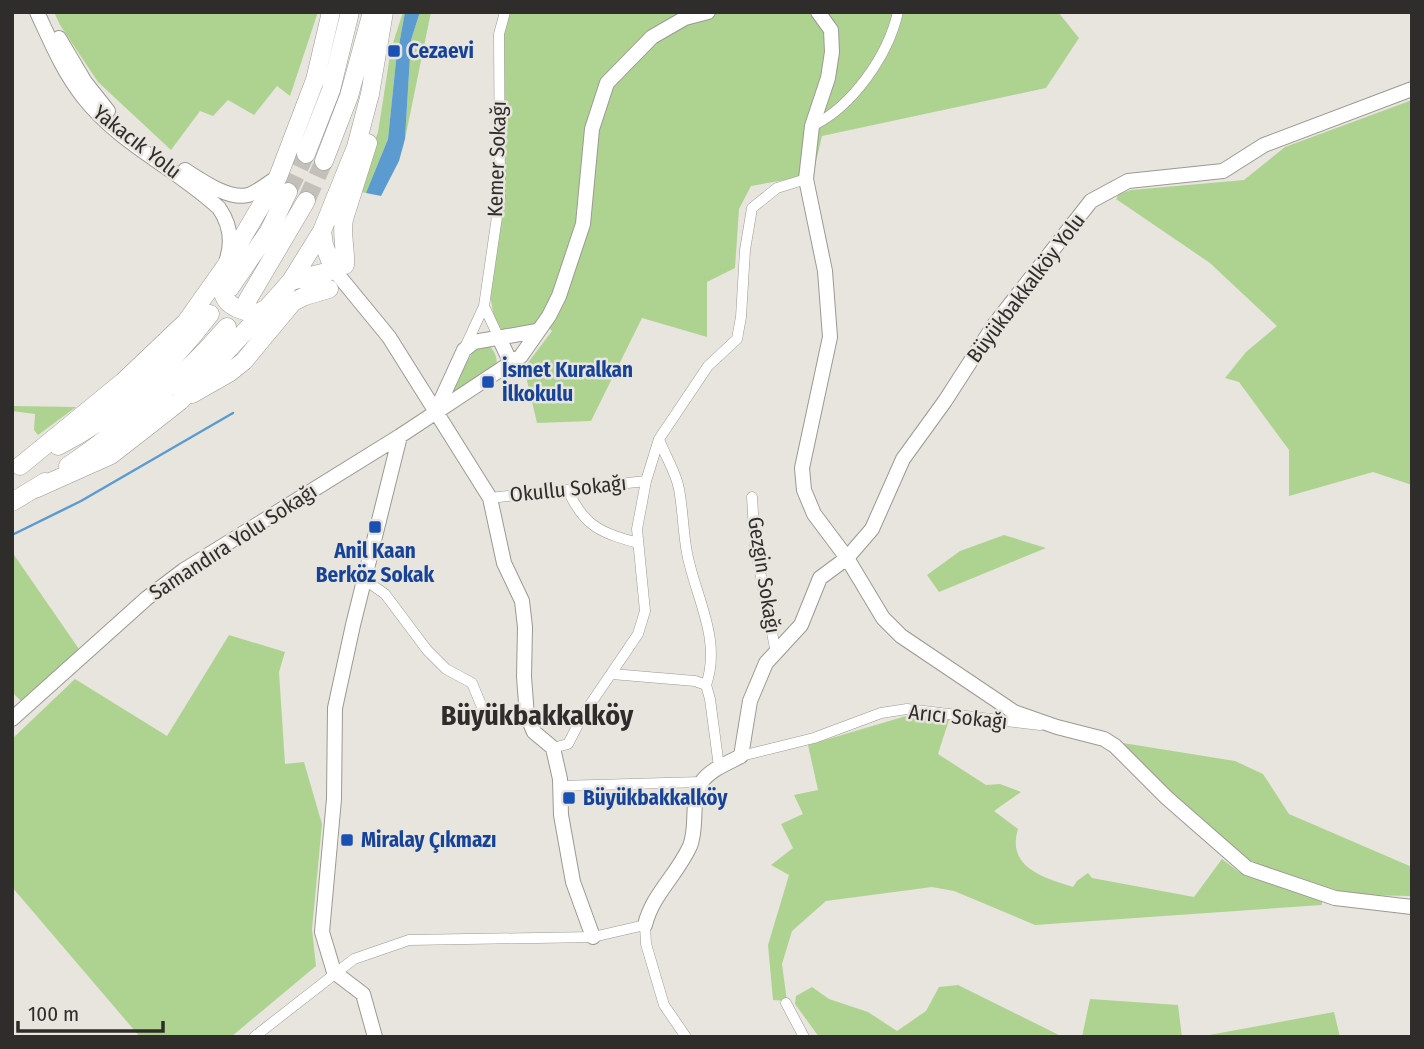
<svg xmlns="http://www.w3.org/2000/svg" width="1424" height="1049" font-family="'Fira Sans Condensed',sans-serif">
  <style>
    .green { fill: #aed391 }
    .water { fill: #5c9bd0 }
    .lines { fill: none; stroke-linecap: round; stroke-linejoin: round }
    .stream { stroke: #5c9bd0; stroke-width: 2.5 }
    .highway-tunnel { stroke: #c3c0ba; stroke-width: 18; stroke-dasharray: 18 9; stroke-linecap: butt }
    .street-casing { stroke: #9c9993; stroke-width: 11 }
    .secondary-casing { stroke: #9c9993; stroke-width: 16 }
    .highway-casing { stroke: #9c9993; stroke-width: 19 }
    .street { stroke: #fff; stroke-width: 10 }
    .secondary { stroke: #fff; stroke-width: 14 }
    .highway { stroke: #fff; stroke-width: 18 }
    .transit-dot { fill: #1a4fb4; stroke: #e8e5de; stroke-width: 2.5 }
    .labels { text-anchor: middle; stroke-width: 5; stroke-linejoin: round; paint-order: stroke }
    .transit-label { font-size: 21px; font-weight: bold; fill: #164399; stroke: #e8e5de; text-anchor: start }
    .street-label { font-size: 21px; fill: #2e2d2b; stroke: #e8e5de }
    .district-label { font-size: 28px; font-weight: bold; fill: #2e2d2b; stroke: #e8e5de }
  </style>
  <rect width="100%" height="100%" fill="#e8e5de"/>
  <path class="green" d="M54 12H318L290 96 277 86 254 115 228 100 213 116 200 111 171 150 98 82 60 25Z
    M403 12H405L396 61 388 139 366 193 357 191 378 132 391 49Z
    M420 12H431L405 139 411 40Z
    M507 12H1058L1079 38 1046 88 822 136 813 175 751 186 739 209 735 268 707 282V337L642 318 591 421 537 423 524 368 552 331 540 320 522 334H497L490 295 499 207 498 52Z
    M1412 100V485L1373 472 1289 496V450L1239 382 1225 378 1246 352 1277 326 1210 263 1116 199 1119 194 1131 190 1244 180 1285 147Z
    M480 346H490C497 355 498 360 495 371L449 396 472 353Z
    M12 406 76 407 38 435 34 430 35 414 12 411Z
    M1004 535 1046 548 939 592 927 575 960 551Z
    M12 552 81 652 21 701 12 692Z
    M229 635 285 652 279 672 285 764 304 762 322 824 312 929 316 966 231 1037H140L12 887V739L75 679 167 736Z
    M906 716 949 720 938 754 986 785 1000 784 1021 792 994 811 1018 829C1006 868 1045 878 1073 887L1077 881 1088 873 1092 878 1194 897 1222 859 1239 872 1322 899V905L1035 925 954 891 932 887 826 901 792 931 782 964 787 1001 773 1000 768 945 789 875 771 865 793 848 781 824 803 814 794 795 818 790 808 745Z
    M1123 743 1235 761 1263 774 1289 814 1412 867V896L1357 895 1338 892 1253 863 1164 789Z
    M958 985 1063 1037H819L795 1004 796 996 812 987 829 999 868 1012 897 1031 926 1011 939 987Z
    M1090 999 1178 1005 1182 1037H1082Z
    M1334 1012 1340 1037H1198Z"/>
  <path class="water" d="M405 12H420L411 40 405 139 399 161 381 196 366 193 388 139 396 61Z"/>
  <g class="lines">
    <path class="stream" d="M12 535 81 501 233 413"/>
    <path class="highway-tunnel" d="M288 192 306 154
      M306 201 324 161"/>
    <g class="street-casing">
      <path id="street" d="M812 126C852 107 888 56 898 12
        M484 306 499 338
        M466 345 484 306 500 196 499 34 505 12
        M659 439C665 456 676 472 679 489 683 510 683 532 687 553 695 596 722 639 706 685
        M568 490C584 527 602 533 638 543
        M752 497 755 546 776 653
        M490 498 646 481
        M365 580 385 594 427 650 446 669 472 683 487 719 527 716
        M612 674 695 681 706 685 710 699 719 767
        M553 748 568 744 583 715 638 634 645 611 637 529 646 481 659 439 708 366 737 339 741 317 745 250 752 208 777 188 806 179
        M741 756 814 738 881 713 907 709 1040 725
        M560 786 701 782
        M786 1003 804 1037
        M254 1037 354 959 409 940 593 937 645 925 646 944 664 1005 686 1037"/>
    </g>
    <g class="secondary-casing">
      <path id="secondary" d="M37 12C51 42 63 72 84 98 120 144 177 169 219 208 230 224 233 240 227 259
        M818 12 831 30 832 52 828 78 812 126 806 179 825 271 830 337 802 468 804 490 814 514 847 558 883 618 901 636 1014 712 1057 727 1104 739 1115 746 1167 798 1247 868 1335 898 1412 907
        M59 38 85 82 108 111
        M185 170C201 180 228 200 248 195 258 192 269 182 278 177
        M334 270 389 337 490 498 504 563 522 601 525 627 524 677 527 716 534 732 553 748 560 779 561 815 573 882 593 937
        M499 338 511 363
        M437 409 464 350 474 342 537 331
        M12 719 147 598 184 570 400 436 521 356 549 316 559 296 583 224 592 129 607 83 652 37 685 18 708 12
        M645 925C652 895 677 875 690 846 698 827 690 802 701 783 709 770 728 763 741 756L750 701 766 663 801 625 820 578 847 558 872 529 903 459 945 401 994 325 1091 201 1128 181 1223 171 1264 145 1412 89
        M375 1037 363 994 334 972 322 932 334 799 335 708 353 625 400 436"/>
    </g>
    <g class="highway-casing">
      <path id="highway" d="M306 154 331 90 350 12
        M324 161 349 96 372 12
        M345 265C346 249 341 235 344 219L368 143
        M224 269C218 300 226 307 256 314L267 308 291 281 322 231 356 147 370 94 384 12
        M291 281 334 270 324 245 322 231
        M230 288 269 231 288 192
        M247 301 306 201
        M192 394 229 373 244 361 293 302 305 296 329 289
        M58 446C119 415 169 368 210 314
        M20 466 124 381 186 322 225 267 278 177 315 80 331 12
        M68 466C127 426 180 381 227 327
        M35 489 111 455 156 420 180 401 266 309
        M12 502 45 482"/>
    </g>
    <use href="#street" class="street"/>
    <use href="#secondary" class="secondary"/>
    <use href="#highway" class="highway"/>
  </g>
  <g class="transit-dot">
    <rect x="387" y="44" width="14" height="14" rx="3.5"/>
    <rect x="481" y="375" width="14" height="14" rx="3.5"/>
    <rect x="368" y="520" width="14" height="14" rx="3.5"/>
    <rect x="562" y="791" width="14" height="14" rx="3.5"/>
    <rect x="340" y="833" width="14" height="14" rx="3.5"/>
  </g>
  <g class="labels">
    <g class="transit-label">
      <text x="408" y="58">Cezaevi</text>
      <text x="502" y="377">İsmet Kuralkan<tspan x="502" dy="24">İlkokulu</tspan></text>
      <text x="375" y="558" text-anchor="middle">Anil Kaan<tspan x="375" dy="24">Berköz Sokak</tspan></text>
      <text x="583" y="805">Büyükbakkalköy</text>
      <text x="361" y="847">Miralay Çıkmazı</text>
    </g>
    <g class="street-label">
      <text transform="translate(137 142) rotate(38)" y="7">Yakacık Yolu</text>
      <text transform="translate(497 159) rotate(-88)" y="7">Kemer Sokağı</text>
      <text transform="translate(1026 288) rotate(-53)" y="7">Büyükbakkalköy Yolu</text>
      <text transform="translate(568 489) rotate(-6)" y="7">Okullu Sokağı</text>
      <text transform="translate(233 542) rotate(-33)" y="7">Samandıra Yolu Sokağı</text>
      <text transform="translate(764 575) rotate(81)" y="7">Gezgin Sokağı</text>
      <text transform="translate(958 717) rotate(6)" y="7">Arıcı Sokağı</text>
    </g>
    <g class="district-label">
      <text x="537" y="725">Büyükbakkalköy</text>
    </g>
  </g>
  <rect width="1424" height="1049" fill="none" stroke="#2e2d2b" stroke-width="28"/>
  <path d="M18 1021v10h145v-10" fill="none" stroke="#2e2d2b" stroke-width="3.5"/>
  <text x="28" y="1021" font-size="21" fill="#2e2d2b" stroke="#e8e5de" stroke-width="5" paint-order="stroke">100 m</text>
</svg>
